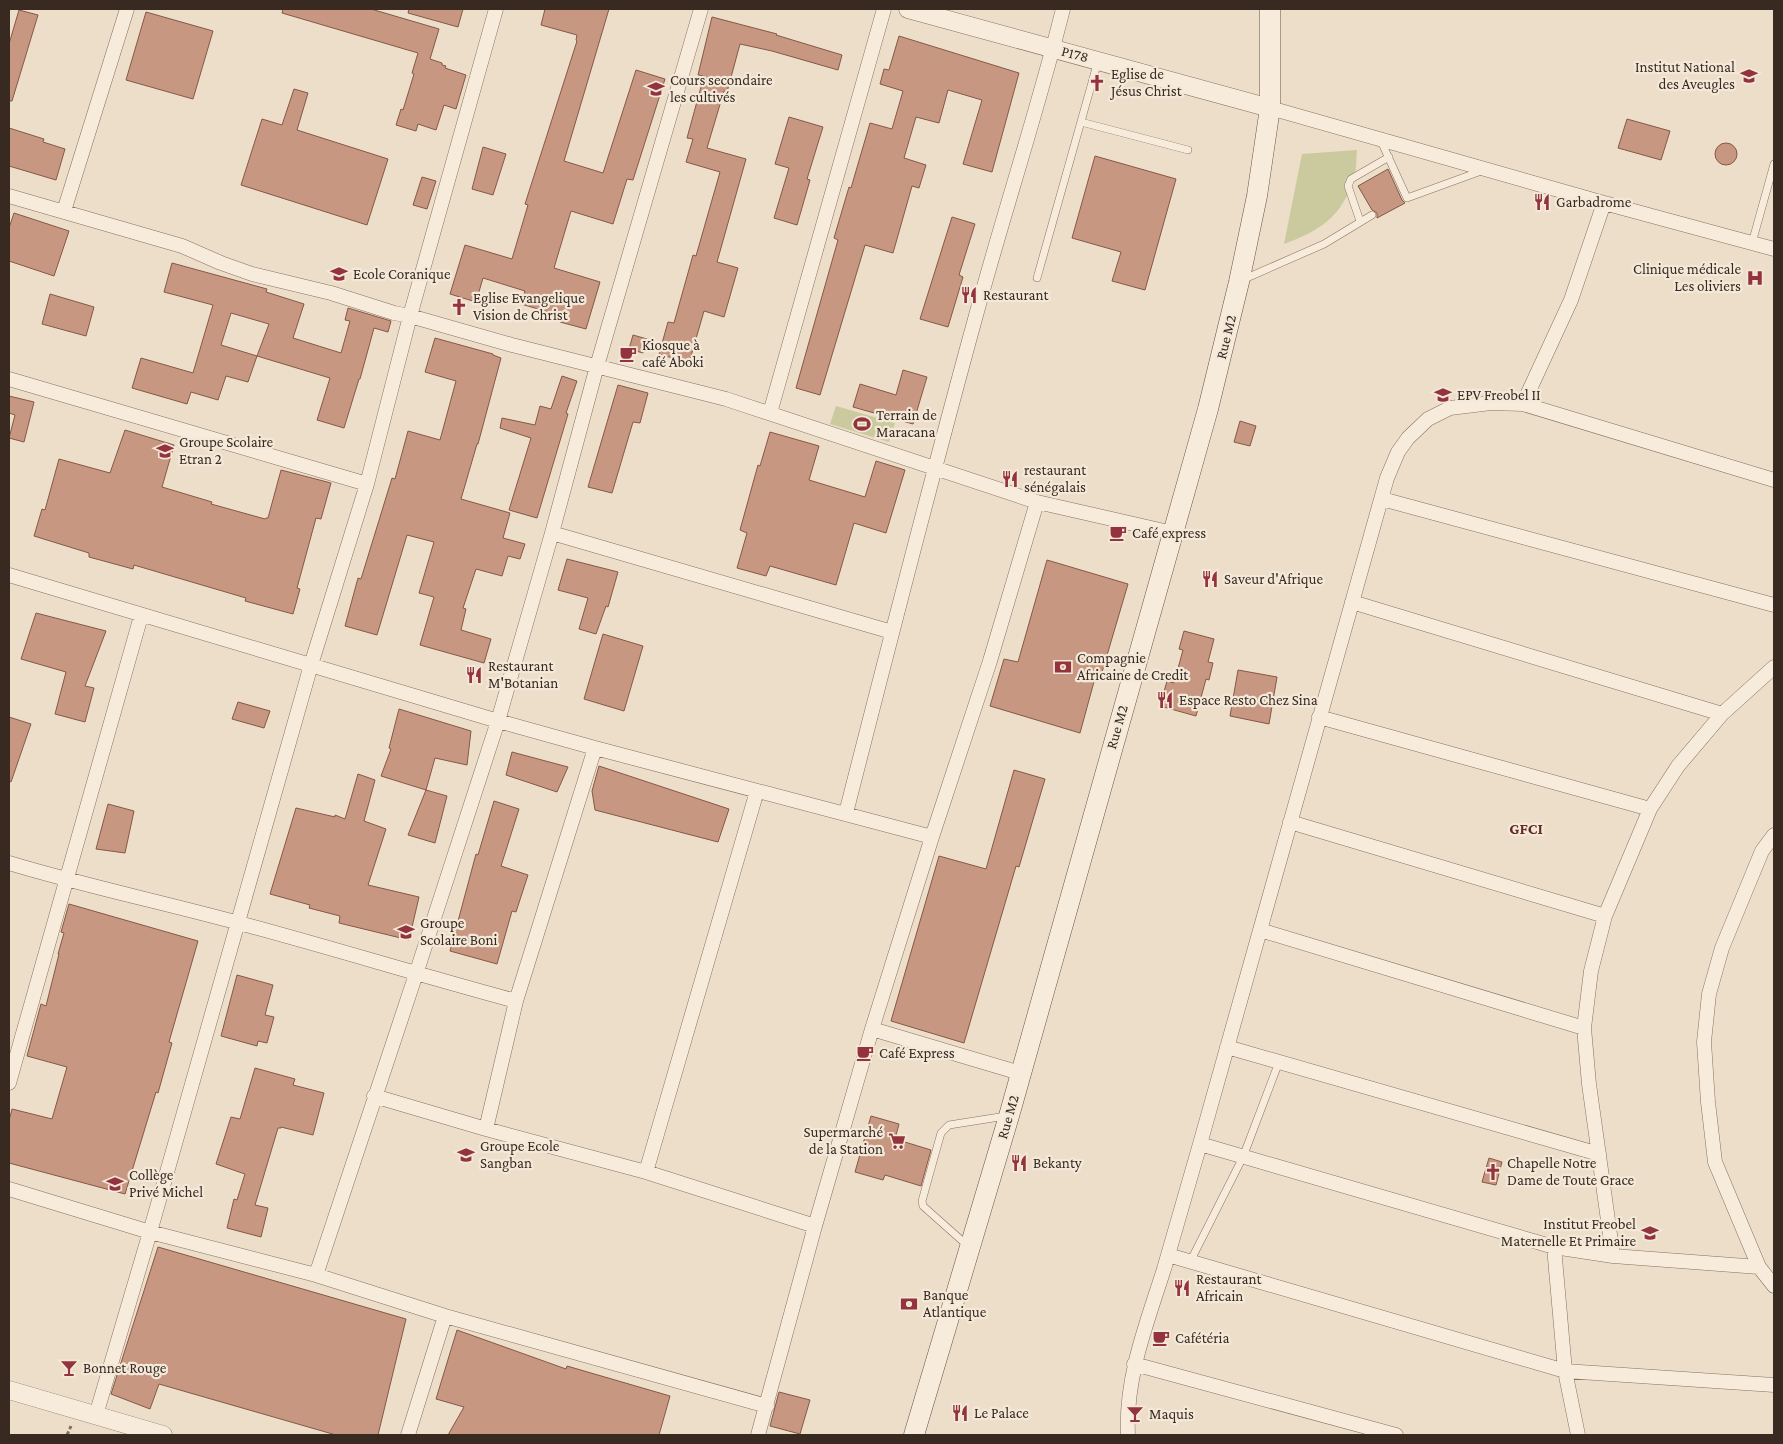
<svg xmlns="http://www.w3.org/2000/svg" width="1783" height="1444" font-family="'Crimson Pro',serif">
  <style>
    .green { fill: #caca9e }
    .building { fill: #c89782; stroke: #855846; fill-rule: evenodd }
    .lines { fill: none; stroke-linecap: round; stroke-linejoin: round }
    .service-casing { stroke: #88705f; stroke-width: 8 }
    .minor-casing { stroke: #88705f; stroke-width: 15 }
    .tertiary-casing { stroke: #88705f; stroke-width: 19 }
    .secondary-casing { stroke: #6a5242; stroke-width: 21 }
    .path { stroke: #88705f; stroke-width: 3; stroke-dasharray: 4 2.5; stroke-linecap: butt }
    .service { stroke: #f7ecdc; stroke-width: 7 }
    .minor { stroke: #f7ecdc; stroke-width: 14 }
    .tertiary { stroke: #f7ecdc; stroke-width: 18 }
    .secondary { stroke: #f7ecdc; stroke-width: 20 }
    .labels { text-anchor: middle; stroke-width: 4.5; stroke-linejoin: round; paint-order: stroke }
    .street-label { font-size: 15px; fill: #392a21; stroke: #f4e9d9 }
    .poi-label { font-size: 15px; fill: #392a21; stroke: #f4e9d9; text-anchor: start }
    .neighbourhood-label { font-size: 16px; font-weight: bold; fill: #632a24; stroke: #f4e9d9 }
  </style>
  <rect width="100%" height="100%" fill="#ecdec9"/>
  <path class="green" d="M1357 150C1356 158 1357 169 1354 177 1343 216 1320 231 1284 244L1302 154Z
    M836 406 895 423 889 442 830 424Z"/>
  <path class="building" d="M283 9H371L439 29 430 59 442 63V65L446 66 445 68 466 75 456 109 444 105 436 130 418 124 416 131 396 125 401 109 403 110 414 74 412 73 418 53 282 13Z
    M409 9H463L458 27 408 13Z
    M545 9H609L564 161 603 173 636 70 665 79 633 180 627 179 613 224 571 211 554 268 600 282 586 329 560 322 562 316 521 304 525 291 483 278 476 302 450 294 465 245 512 259 528 205 525 204 577 41 576 40 577 35 541 25Z
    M19 10 38 15 12 101H9V44Z
    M146 12 213 31 193 99 126 80Z
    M712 17 777 34 776 35 842 55 838 70 772 51 740 44 727 92 724 91 707 148 746 159 717 262 738 268 724 317 704 311 689 363 659 354 668 322 674 323 693 255 696 256 720 172 686 162 693 139 687 138 704 76 698 75Z
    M899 36 1019 73 992 172 963 164 982 100 948 90 939 123 916 117 904 158 926 165 919 188 912 186 893 253 865 245 820 395 796 388 838 240 834 238 849 187 851 188 870 123 892 129 903 91 880 84 884 69 889 70Z
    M294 89 308 93 297 130 388 159 367 225 241 185 262 119 282 125Z
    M789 117 823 127 807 179 810 180 797 225 774 218 789 168 775 164Z
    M1627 119 1670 131 1661 160 1618 148Z
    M9 128 44 139 43 142 65 149 56 180 9 166Z
    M1715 154a11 11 0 1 1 22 0a11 11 0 1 1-22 0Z
    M483 147 506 154 493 195 472 189Z
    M1095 156 1176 179 1145 290 1112 281 1121 252 1072 238Z
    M1388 169 1402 200 1405 203 1377 218V213L1372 210 1358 186Z
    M422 177 436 181 427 209 413 205Z
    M14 213 69 231 54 276 9 261V228Z
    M952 217 975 224 959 275 963 277 948 327 920 319Z
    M172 263 267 289 266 292 304 304 293 338 341 353 350 321 345 320 348 308 391 321 388 332 374 328 360 379H359L344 428 317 420 330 378 257 356 248 382 226 376 218 400 191 392 187 404 132 388 141 358 193 373 213 305 164 292ZM231 313 269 324 257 356 221 345Z
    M50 294 94 307 86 336 42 324Z
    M633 335 647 339 643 353 629 349Z
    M435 338 493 354V355L501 358 478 444H477L461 499 510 513 503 538 525 544 520 559 508 556 502 576 476 569 463 608 466 609 461 630 491 639 484 663 420 645 434 597 419 593 434 542 407 535 377 635 345 626 358 578 361 579 392 478 395 479 408 431 440 440 456 381 425 372Z
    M903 370 927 377 913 424 853 407 860 384 896 395Z
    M562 376 577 381 566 413 568 414 537 518 509 510 531 438 500 428 502 418 535 425 540 406 551 409Z
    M618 385 648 393 640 423 633 422 612 493 588 487Z
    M9 396 34 402 24 442 9 438 15 415 9 413Z
    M1240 421 1256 426 1250 446 1234 442Z
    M125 430 174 445 162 487 212 502 211 504 265 519 266 518H268L281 470 331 483 321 519 316 518 297 588 300 589 293 614 245 601 246 598 134 565 133 569 89 557V553L34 536 42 509 45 510 59 459 110 473Z
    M770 432 819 446 809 480 865 497 876 461 905 470 886 533 854 523 836 585 770 566 766 576 737 568 747 533 740 530 758 465 760 466Z
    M567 559 618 572 608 607 606 606 596 634 579 629 588 598 558 590Z
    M1047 560 1128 584 1100 679 1095 678 1080 733 990 706 1004 659 1018 662Z
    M36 613 106 631 85 686 94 688 85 722 55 714 66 672 21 659Z
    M1184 631 1214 639 1208 662 1213 663 1209 680 1206 679 1196 716 1160 706 1167 681 1174 683 1183 650 1179 649Z
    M603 634 643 646 624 711 584 699Z
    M1238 670 1277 677 1269 724 1230 716Z
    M238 702 270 711 264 728 232 719Z
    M399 709 471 731 467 765 435 758 426 790 381 776 391 749 389 748Z
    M9 717 31 724 11 782 9 781Z
    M512 752 568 767 557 792 506 775Z
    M599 766 729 809 718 842 595 810 592 791Z
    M1014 770 1045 779 1019 867 1016 866 964 1043 891 1021 939 856 986 869Z
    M358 774 375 780 364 821 386 829 368 885 419 897 409 940 339 923 340 916 309 908 310 905 270 894 296 808 335 817V815L345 819Z
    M426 790 447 796 435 843 408 835Z
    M494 801 519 809 501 866 528 875 516 912 512 911 497 964 450 951 476 854 478 855Z
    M108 804 134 811 125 853 96 849Z
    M69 904 198 941 169 1042 172 1043 158 1093 156 1092 125 1194 9 1163V1121L12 1109 52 1119 67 1067 27 1056 41 1004 46 1006 59 954H58L64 933 61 932Z
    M237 975 273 985 265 1015 274 1017 267 1043 258 1041 257 1046 221 1036Z
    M255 1068 295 1079 293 1085 324 1093 313 1135 281 1127V1128H278L255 1205 268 1208 261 1237 227 1228 234 1199 237 1200 245 1174 216 1164 231 1117 240 1119Z
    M871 1116 899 1124 895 1139 931 1150 921 1186 885 1175 883 1180 855 1172Z
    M1489 1158 1502 1162 1496 1185 1482 1182Z
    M158 1247 406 1319 378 1435H336L159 1384 150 1409 111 1394Z
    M457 1330 566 1369 567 1366 670 1396 659 1435H448L464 1407 436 1399Z
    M779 1392 810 1400 800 1434 770 1426Z"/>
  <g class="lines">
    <g class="service-casing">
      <path id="service" d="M1081 122 1188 150
        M1381 141 1407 198 1484 170
        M1360 221 1348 186 1351 179 1389 157
        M1752 243 1774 164
        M1037 278 1098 61
        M1242 280 1324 244 1372 215
        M968 1246 923 1206 922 1201 941 1133 949 1125 1006 1116
        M1190 1262 1243 1157 1279 1062"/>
    </g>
    <g class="minor-casing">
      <path id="minor" d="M1270 108 1604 203 1774 249
        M9 196 182 246 221 263 252 274 331 293 394 313 410 316 512 345 726 399 1037 502 1173 533
        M64 211 127 9
        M9 379 367 484
        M1523 404 1571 300 1604 203
        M770 413 884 9
        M1382 499 1774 605
        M552 533 892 632
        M9 575 498 721 595 748 932 837
        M1352 602 1722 714
        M1319 717 1650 809
        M846 813C888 648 930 483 975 319 1003 215 1037 113 1063 9
        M1290 822 1605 916
        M1774 835 1762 851 1722 948 1709 994 1704 1042 1708 1102 1715 1162 1759 1267 1774 1286
        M9 863C85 886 162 902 239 923 332 948 423 976 516 1001
        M1260 930 1584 1028
        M872 1029 1020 1073
        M1227 1047 1599 1154
        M9 1083 141 616
        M374 1096 486 1129 646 1172 815 1226
        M486 1129 516 1001 595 748
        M1200 1144 1554 1247 1613 1256 1759 1267
        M646 1172 757 791
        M9 1189 150 1232 316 1275 445 1316 767 1406
        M1554 1247 1565 1371 1578 1435
        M1168 1255 1565 1371 1774 1385
        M1613 1256 1589 1084 1584 1028 1591 971 1605 916 1650 809 1678 766 1722 714 1774 667
        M316 1275 416 974 498 721 552 533 597 366 701 9
        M1134 1364 1396 1435
        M96 1415 150 1232 311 665 367 484 410 316 496 9
        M408 1435 445 1316
        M758 1435 815 1226 872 1029 932 837 990 661 1037 502
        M1128 1435C1125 1377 1147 1323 1164 1269 1176 1227 1188 1186 1200 1144L1387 478 1398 452 1408 438 1428 419 1450 408 1491 403 1523 404 1774 480"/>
    </g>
    <g class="tertiary-casing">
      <path id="tertiary" d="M908 9 1270 108
        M9 1390 163 1435"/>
    </g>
    <g class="secondary-casing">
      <path id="secondary" d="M914 1435 1009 1116 1208 409 1239 282 1257 196 1270 108V9"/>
    </g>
    <path class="path" d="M67 1435 71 1426"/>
    <use href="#service" class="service"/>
    <use href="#minor" class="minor"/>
    <use href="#tertiary" class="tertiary"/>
    <use href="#secondary" class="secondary"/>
  </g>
  <defs>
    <g id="school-bare" transform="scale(1.35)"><path d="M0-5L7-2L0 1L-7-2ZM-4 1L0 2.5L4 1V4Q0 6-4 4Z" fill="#93333e" stroke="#f4e9d9" stroke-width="2.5" paint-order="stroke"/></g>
    <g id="church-bare" transform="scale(1.35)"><path d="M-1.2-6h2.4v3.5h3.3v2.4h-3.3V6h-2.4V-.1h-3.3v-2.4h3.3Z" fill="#93333e" stroke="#f4e9d9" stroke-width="2.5" paint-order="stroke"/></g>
    <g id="restaurant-bare" transform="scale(1.35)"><path d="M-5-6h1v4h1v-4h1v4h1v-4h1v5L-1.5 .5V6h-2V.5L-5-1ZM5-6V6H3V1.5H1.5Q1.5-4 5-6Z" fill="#93333e" stroke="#f4e9d9" stroke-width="2.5" paint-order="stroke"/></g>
    <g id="hospital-bare" transform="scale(1.35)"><path d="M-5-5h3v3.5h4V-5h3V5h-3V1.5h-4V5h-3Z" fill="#93333e" stroke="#f4e9d9" stroke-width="2.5" paint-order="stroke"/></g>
    <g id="cafe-bare" transform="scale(1.35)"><path d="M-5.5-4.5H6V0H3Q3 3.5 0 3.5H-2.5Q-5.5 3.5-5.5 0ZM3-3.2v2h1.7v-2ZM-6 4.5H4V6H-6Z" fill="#93333e" stroke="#f4e9d9" stroke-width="2.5" paint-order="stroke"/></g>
    <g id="stadium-bare" transform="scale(1.35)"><path d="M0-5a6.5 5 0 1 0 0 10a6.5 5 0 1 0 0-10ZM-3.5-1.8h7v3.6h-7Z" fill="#93333e" stroke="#f4e9d9" stroke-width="2.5" paint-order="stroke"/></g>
    <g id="bank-bare" transform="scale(1.35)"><path d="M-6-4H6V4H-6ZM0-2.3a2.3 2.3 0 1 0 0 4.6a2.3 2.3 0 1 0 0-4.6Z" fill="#93333e" stroke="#f4e9d9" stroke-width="2.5" paint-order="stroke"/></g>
    <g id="supermarket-bare" transform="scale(1.35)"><path d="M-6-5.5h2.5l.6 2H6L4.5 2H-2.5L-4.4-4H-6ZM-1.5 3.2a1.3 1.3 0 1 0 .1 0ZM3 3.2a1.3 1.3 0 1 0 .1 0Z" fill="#93333e" stroke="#f4e9d9" stroke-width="2.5" paint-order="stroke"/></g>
    <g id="bar-bare" transform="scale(1.35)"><path d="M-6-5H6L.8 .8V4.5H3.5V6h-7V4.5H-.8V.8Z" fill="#93333e" stroke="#f4e9d9" stroke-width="2.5" paint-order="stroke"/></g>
  </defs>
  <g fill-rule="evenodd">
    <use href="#school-bare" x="1749" y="76"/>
    <use href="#church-bare" x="1097" y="83"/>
    <use href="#school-bare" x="656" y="89"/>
    <use href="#restaurant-bare" x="1542" y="202"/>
    <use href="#school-bare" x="339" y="274"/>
    <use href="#hospital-bare" x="1755" y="278"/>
    <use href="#restaurant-bare" x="969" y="295"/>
    <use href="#church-bare" x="459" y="307"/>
    <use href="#cafe-bare" x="628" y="354"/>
    <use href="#school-bare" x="1443" y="395"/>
    <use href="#stadium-bare" x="862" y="424"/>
    <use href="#school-bare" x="165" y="451"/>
    <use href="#restaurant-bare" x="1010" y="479"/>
    <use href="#cafe-bare" x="1118" y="533"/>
    <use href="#restaurant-bare" x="1210" y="579"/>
    <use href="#bank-bare" x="1063" y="667"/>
    <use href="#restaurant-bare" x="474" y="675"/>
    <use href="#restaurant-bare" x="1165" y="700"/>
    <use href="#school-bare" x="406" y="932"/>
    <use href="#cafe-bare" x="865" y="1053"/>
    <use href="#supermarket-bare" x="897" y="1141"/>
    <use href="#school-bare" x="466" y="1155"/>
    <use href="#restaurant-bare" x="1019" y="1163"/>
    <use href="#church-bare" x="1493" y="1172"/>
    <use href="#school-bare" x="115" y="1184"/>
    <use href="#school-bare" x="1650" y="1233"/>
    <use href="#restaurant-bare" x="1182" y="1288"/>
    <use href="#bank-bare" x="909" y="1304"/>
    <use href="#cafe-bare" x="1161" y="1338"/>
    <use href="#bar-bare" x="69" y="1368"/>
    <use href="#restaurant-bare" x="960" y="1413"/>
    <use href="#bar-bare" x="1135" y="1414"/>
  </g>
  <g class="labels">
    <g class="street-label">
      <text transform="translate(1075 54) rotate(15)" y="5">P178</text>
      <text transform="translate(1226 337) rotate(-76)" y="5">Rue M2</text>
      <text transform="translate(1117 727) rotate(-74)" y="5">Rue M2</text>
      <text transform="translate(1008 1117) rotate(-74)" y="5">Rue M2</text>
    </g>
    <g class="poi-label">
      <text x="1735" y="72" text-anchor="end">Institut National<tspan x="1735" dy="17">des Aveugles</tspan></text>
      <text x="1111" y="79">Eglise de<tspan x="1111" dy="17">Jésus Christ</tspan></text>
      <text x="670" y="85">Cours secondaire<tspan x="670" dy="17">les cultivés</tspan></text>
      <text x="1556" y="207">Garbadrome</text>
      <text x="1741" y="274" text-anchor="end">Clinique médicale<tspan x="1741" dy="17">Les oliviers</tspan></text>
      <text x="353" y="279">Ecole Coranique</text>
      <text x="983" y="300">Restaurant</text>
      <text x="473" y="303">Eglise Evangelique<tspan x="473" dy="17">Vision de Christ</tspan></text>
      <text x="642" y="350">Kiosque à<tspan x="642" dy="17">café Aboki</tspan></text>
      <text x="1457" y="400">EPV Freobel II</text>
      <text x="876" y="420">Terrain de<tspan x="876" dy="17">Maracana</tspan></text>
      <text x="179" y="447">Groupe Scolaire<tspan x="179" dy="17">Etran 2</tspan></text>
      <text x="1024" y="475">restaurant<tspan x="1024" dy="17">sénégalais</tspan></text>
      <text x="1132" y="538">Café express</text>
      <text x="1224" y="584">Saveur d'Afrique</text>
      <text x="1077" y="663">Compagnie<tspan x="1077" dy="17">Africaine de Credit</tspan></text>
      <text x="488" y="671">Restaurant<tspan x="488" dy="17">M'Botanian</tspan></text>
      <text x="1179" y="705">Espace Resto Chez Sina</text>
      <text x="420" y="928">Groupe<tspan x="420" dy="17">Scolaire Boni</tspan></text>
      <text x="879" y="1058">Café Express</text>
      <text x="883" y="1137" text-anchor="end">Supermarché<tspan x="883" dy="17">de la Station</tspan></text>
      <text x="480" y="1151">Groupe Ecole<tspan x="480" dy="17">Sangban</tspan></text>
      <text x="1033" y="1168">Bekanty</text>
      <text x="1507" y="1168">Chapelle Notre<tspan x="1507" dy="17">Dame de Toute Grace</tspan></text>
      <text x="129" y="1180">Collège<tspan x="129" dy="17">Privé Michel</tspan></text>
      <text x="1636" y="1229" text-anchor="end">Institut Freobel<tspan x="1636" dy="17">Maternelle Et Primaire</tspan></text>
      <text x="1196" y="1284">Restaurant<tspan x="1196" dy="17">Africain</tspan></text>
      <text x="923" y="1300">Banque<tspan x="923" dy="17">Atlantique</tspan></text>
      <text x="1175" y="1343">Cafétéria</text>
      <text x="83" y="1373">Bonnet Rouge</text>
      <text x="974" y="1418">Le Palace</text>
      <text x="1149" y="1419">Maquis</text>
    </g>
    <g class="neighbourhood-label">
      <text x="1526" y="834">GFCI</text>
    </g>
  </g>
  <rect width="1783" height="1444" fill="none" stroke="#392a21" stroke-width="20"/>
</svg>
